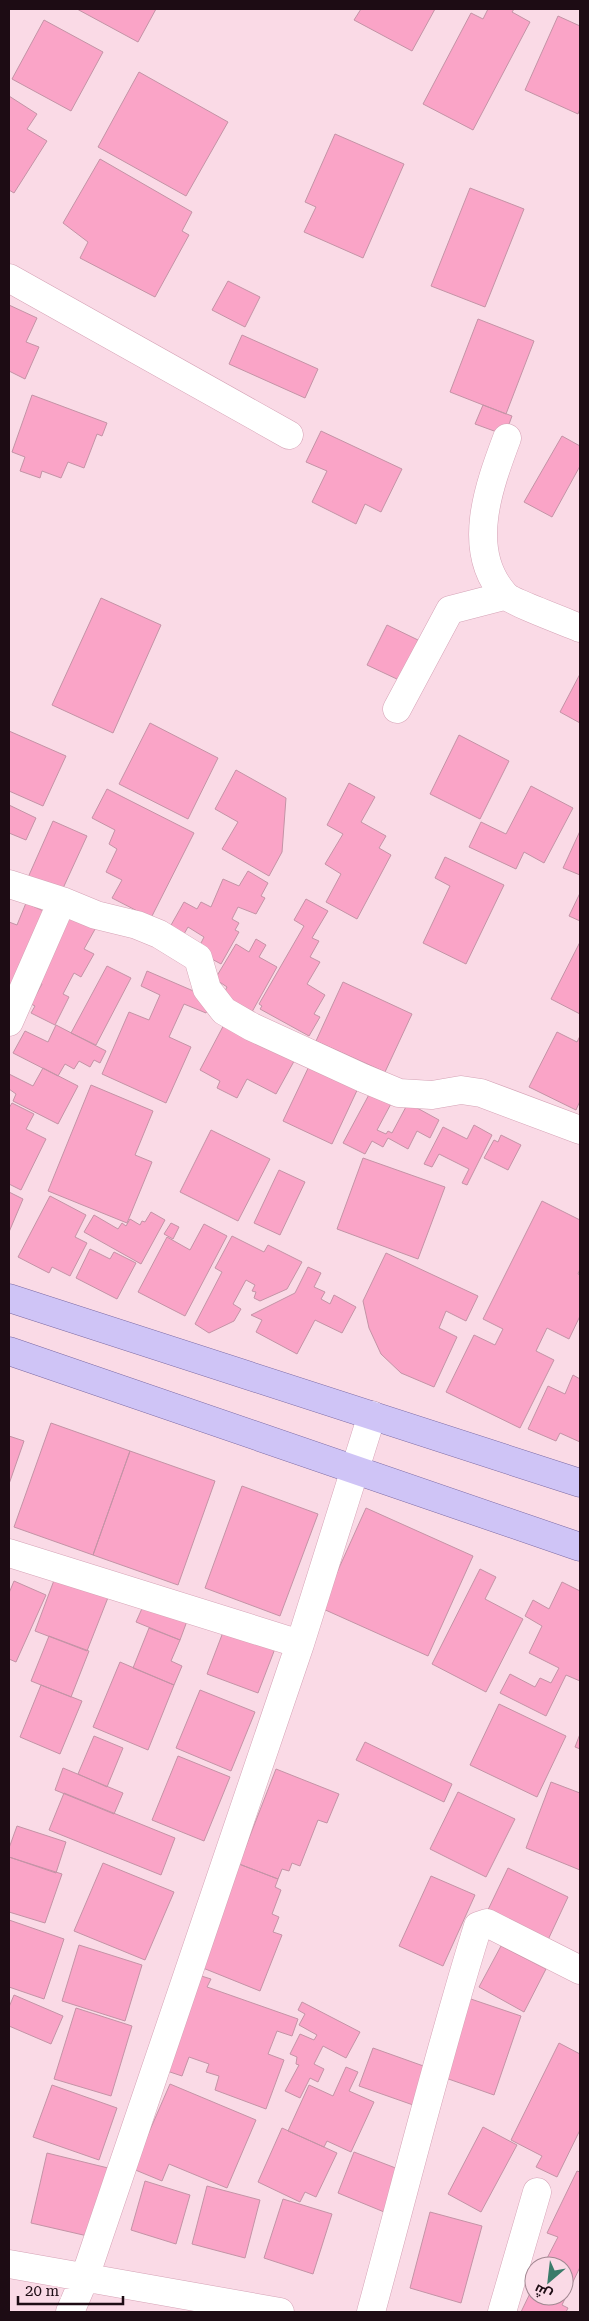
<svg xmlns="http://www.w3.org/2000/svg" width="589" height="2321" font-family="'Roboto Serif',Cairo,serif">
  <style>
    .building { fill: #faa4c7; stroke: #c493a6 }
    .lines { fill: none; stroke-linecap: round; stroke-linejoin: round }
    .minor-casing { stroke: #d5a3b6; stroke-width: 29 }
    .major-casing { stroke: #7c6aa3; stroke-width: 29 }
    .minor { stroke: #fff; stroke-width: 28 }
    .major { stroke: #cfc4f6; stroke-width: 28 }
  </style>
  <rect width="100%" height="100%" fill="#fadae6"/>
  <path class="building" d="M77 9H156L138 42Z
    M361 9H435L412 51 354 20Z
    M488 9H514L512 12 530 22 473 130 423 104 471 13 483 19Z
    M558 16 580 26V108L578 114 525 90Z
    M44 20 103 52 71 111 12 79Z
    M139 72 228 122 186 196 98 147Z
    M9 96 37 114 27 129 47 141 14 193 9 190Z
    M335 134 404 164 363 258 304 232 316 207 305 202Z
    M100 159 192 212 182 231 189 235 155 297 80 258 88 242 63 223Z
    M470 188 524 209 485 307 431 286Z
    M228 281 260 297 245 327 212 310Z
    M9 305 37 318 26 342 39 347 25 379 9 371Z
    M478 319 534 341 506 414 450 392Z
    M242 335 318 369 305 398 229 364Z
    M32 395 107 423 102 436 97 434 84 468 68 462 61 478 42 471 40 478 20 471 25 457 12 452Z
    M483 405 512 416 505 435 475 424Z
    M321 431 402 469 381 512 365 504 356 524 312 502 327 471 306 462Z
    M562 436 580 446V466L552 517 524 502Z
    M101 598 161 625 113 733 52 705Z
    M387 625 418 640 399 680 367 665Z
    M580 674V723L560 712Z
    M150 723 218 758 188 819 119 784Z
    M9 731 66 756 43 806 9 791Z
    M459 735 509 761 480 819 430 794Z
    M236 770 286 798 282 852 269 876 222 849 238 822 215 809Z
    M349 783 375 797 361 822 386 836 379 848 391 855 357 919 326 902 341 874 325 864 343 834 327 825Z
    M531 786 573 808 544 863 524 852 516 869 469 847 481 822 506 834Z
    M107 789 194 833 151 918 112 898 122 880 106 872 117 849 109 844 115 830 92 818Z
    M9 805 36 818 26 840 9 833Z
    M53 821 87 836 59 897 26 882Z
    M580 831V875L563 868Z
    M445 857 504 885 466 964 423 943 450 886 435 878Z
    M248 871 268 883 261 896 265 898 256 914 238 907 232 919 239 923 235 930 239 932 221 964 197 951 204 937 188 927 180 941 166 934 184 902 197 909 201 902 211 907 223 879 239 886Z
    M580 893V921L569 916Z
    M306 899 328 911 312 938 319 941 310 957 320 962 307 984 325 995 314 1014 320 1017 309 1036 260 1009 262 1006 259 1004 304 926 294 920Z
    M26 903 50 914 9 1007V922L17 925Z
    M67 905 99 922 84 949 94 954 81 977 74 973 63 994 69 997 55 1025 31 1013 35 1006 31 1004 42 984 37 981Z
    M256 939 266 945 259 957 277 967 248 1019 219 1003 227 987 215 979 236 944 249 952Z
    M580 942V1014L551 999Z
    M107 966 131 978 96 1045 71 1033Z
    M147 971 212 999 206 1013 184 1004 169 1037 191 1047 166 1103 102 1074 129 1012 149 1020 160 995 141 986Z
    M343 982 412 1014 385 1072 316 1041Z
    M228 1017 298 1054 276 1094 247 1079 237 1098 217 1088 220 1081 200 1070Z
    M56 1025 106 1051 100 1063 94 1060 90 1067 79 1061 74 1069 65 1064 58 1076 13 1053 25 1031 48 1042Z
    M557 1032 577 1042 580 1036V1101L576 1110 529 1087Z
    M311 1062 360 1084 332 1144 283 1121Z
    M43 1068 78 1086 58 1124 13 1101 16 1094 9 1089V1074L33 1086Z
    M91 1085 153 1111 135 1155 152 1162 127 1223 48 1191Z
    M372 1089 393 1100 377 1130 386 1134 388 1131 392 1133 408 1103 439 1120 430 1138 417 1131 408 1149 388 1138 383 1147 372 1141 365 1154 343 1143Z
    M12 1103 34 1114 26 1129 46 1139 21 1190 9 1184V1108Z
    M474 1125 492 1135 467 1185 462 1183 469 1169 439 1154 432 1167 424 1164 443 1127 467 1139Z
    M211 1130 270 1159 238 1221 180 1192Z
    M501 1135 521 1145 508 1170 484 1158 494 1140 498 1142Z
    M363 1158 445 1187 418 1259 337 1229Z
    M279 1170 305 1182 280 1235 254 1223Z
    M9 1192 23 1199 9 1232Z
    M50 1196 86 1215 75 1237 87 1243 70 1276 52 1267 49 1273 18 1257Z
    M542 1201 580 1220V1269L578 1274 580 1275V1316L569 1339 547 1328 536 1351 554 1360 520 1428 446 1392 474 1335 495 1345 503 1329 483 1319Z
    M151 1212 165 1220 141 1264 84 1232 94 1215 118 1229 122 1223 126 1226 130 1219 140 1225 142 1221 145 1222Z
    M171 1223 179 1227 173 1239 164 1234Z
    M204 1224 227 1236 185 1316 138 1292 167 1237 190 1250Z
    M232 1236 264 1252 268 1245 302 1262 287 1289 260 1301 254 1298 256 1292 252 1291 255 1285 246 1280 233 1304 241 1309 234 1321 209 1333 195 1324 222 1272 215 1268Z
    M90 1249 110 1259 114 1252 136 1263 117 1299 76 1278Z
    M386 1253 478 1296 466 1321 446 1311 439 1328 457 1337 434 1387 401 1373 381 1354 369 1328 363 1301Z
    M308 1267 321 1273 314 1287 325 1292 321 1299 330 1304 334 1295 356 1307 342 1333 315 1320 297 1354 256 1332 262 1320 251 1315 295 1293Z
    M573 1375 580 1379V1442L560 1433 556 1441 528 1429 548 1386 565 1394Z
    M51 1423 130 1451 93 1555 14 1527Z
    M9 1436 24 1441 9 1484Z
    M130 1451 215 1481 178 1585 93 1555Z
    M242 1486 318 1514 280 1616 205 1588Z
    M366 1508 473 1556 428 1656 321 1608Z
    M480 1569 496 1577 485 1599 523 1619 486 1692 432 1664Z
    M56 1575 109 1595 87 1651 35 1631Z
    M14 1581 46 1595 16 1662 9 1659V1593Z
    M562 1582 580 1591V1681L566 1675 546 1716 500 1693 510 1674 535 1687 540 1678 551 1683 559 1668 529 1653 542 1626 525 1616 533 1600 549 1609Z
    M144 1604 187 1621 180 1640 136 1622Z
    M225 1627 276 1646 258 1693 207 1674Z
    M149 1628 180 1640 171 1661 182 1666 174 1685 133 1668Z
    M49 1636 89 1651 71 1697 31 1681Z
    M120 1662 174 1685 148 1750 93 1727Z
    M41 1685 82 1701 60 1754 20 1737Z
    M200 1690 255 1712 231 1771 176 1748Z
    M499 1704 566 1736 537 1797 470 1765Z
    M580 1734V1749L575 1747Z
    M94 1736 123 1748 107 1787 78 1774Z
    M365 1742 452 1784 444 1802 356 1760Z
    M178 1756 230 1777 204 1841 152 1820Z
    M63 1768 123 1793 114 1814 55 1790Z
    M276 1769 339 1794 327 1823 318 1820 300 1866 292 1863 289 1871 282 1869 278 1879 239 1864Z
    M551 1782 580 1793V1870L526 1848Z
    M458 1792 515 1819 486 1877 430 1849Z
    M64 1793 175 1838 161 1875 49 1830Z
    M17 1826 66 1842 56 1873 9 1857V1848Z
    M9 1857 62 1874 45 1923 9 1912Z
    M103 1863 174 1892 145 1960 74 1931Z
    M239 1864 278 1879 275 1887 281 1890 272 1914 279 1917 273 1932 282 1935 260 1991 198 1966Z
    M508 1868 568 1897 547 1942 486 1914Z
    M431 1876 475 1895 443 1966 399 1946Z
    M9 1920 64 1939 44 1999 9 1987Z
    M79 1945 142 1965 125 2021 62 2001Z
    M501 1946 546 1969 524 2012 479 1987Z
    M198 1975 211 1979 207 1987 298 2019 292 2036 277 2031 268 2054 284 2060 266 2109 215 2090 219 2076 206 2072 209 2064 189 2057 182 2076 164 2070Z
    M14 1995 63 2016 51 2044 9 2026V2007Z
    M462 1996 521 2016 494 2095 440 2076Z
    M302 2002 360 2032 346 2058 323 2046 314 2064 324 2069 318 2082 310 2078 300 2098 285 2091 299 2065 296 2064 297 2057 290 2054 300 2034 314 2040 317 2035 299 2025 305 2014 298 2010Z
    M76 2008 132 2026 111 2096 54 2079Z
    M559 2043 580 2054V2130L557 2177 536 2167 542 2156 511 2140Z
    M373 2048 429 2068 416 2106 359 2086Z
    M346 2067 358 2072 349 2091 374 2102 351 2152 327 2141 324 2147 288 2131 309 2085 333 2096Z
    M170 2084 256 2120 227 2188 169 2164 162 2181 133 2169Z
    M52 2085 117 2108 99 2160 33 2137Z
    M483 2127 517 2145 481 2212 448 2194Z
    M282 2128 337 2153 316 2197 305 2192 300 2202 258 2182Z
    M354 2152 406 2172 389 2214 338 2193Z
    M47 2153 108 2168 92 2237 31 2223Z
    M577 2171 580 2172V2267L562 2305 568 2308 566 2312H521L534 2285V2296H564V2266H543L558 2237 547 2233Z
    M145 2181 190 2195 176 2244 131 2230Z
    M207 2186 260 2200 245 2258 192 2244Z
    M283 2199 332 2214 313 2274 264 2258Z
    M430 2212 482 2226 461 2303 410 2288Z"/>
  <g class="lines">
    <g class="minor-casing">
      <path id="minor" d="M9 278 289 435
        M507 438C489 486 465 550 504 594 509 601 568 623 580 628
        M397 709 450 610 504 596
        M9 884 62 901 96 915 137 925 159 934 198 958 207 989 224 1011 252 1027 363 1078 399 1093 432 1095 461 1090 481 1093 580 1130
        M9 1022 62 901
        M9 1553 300 1644
        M9 2264 280 2312
        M70 2312 85 2277 300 1644 372 1415
        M371 2312C406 2184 438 2054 478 1926L487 1923 580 1970
        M502 2312 537 2192"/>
    </g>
    <g class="major-casing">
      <path id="major" d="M9 1298 580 1483
        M9 1351 580 1547"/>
    </g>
    <use href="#minor" class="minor"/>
    <use href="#major" class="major"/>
  </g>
  <rect width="589" height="2321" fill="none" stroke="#1d0c14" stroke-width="20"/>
  <g transform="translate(549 2281) rotate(208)"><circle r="24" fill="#fadae6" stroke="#a28892"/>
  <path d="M0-4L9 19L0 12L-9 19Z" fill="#3b7b6a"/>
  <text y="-8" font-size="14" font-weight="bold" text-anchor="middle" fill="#1d0c14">ش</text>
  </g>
  <path d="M18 2296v8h105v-8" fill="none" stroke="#1d0c14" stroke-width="2.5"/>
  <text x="25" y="2296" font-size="15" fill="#1d0c14" stroke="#fadae6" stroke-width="4" paint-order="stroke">20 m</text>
</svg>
